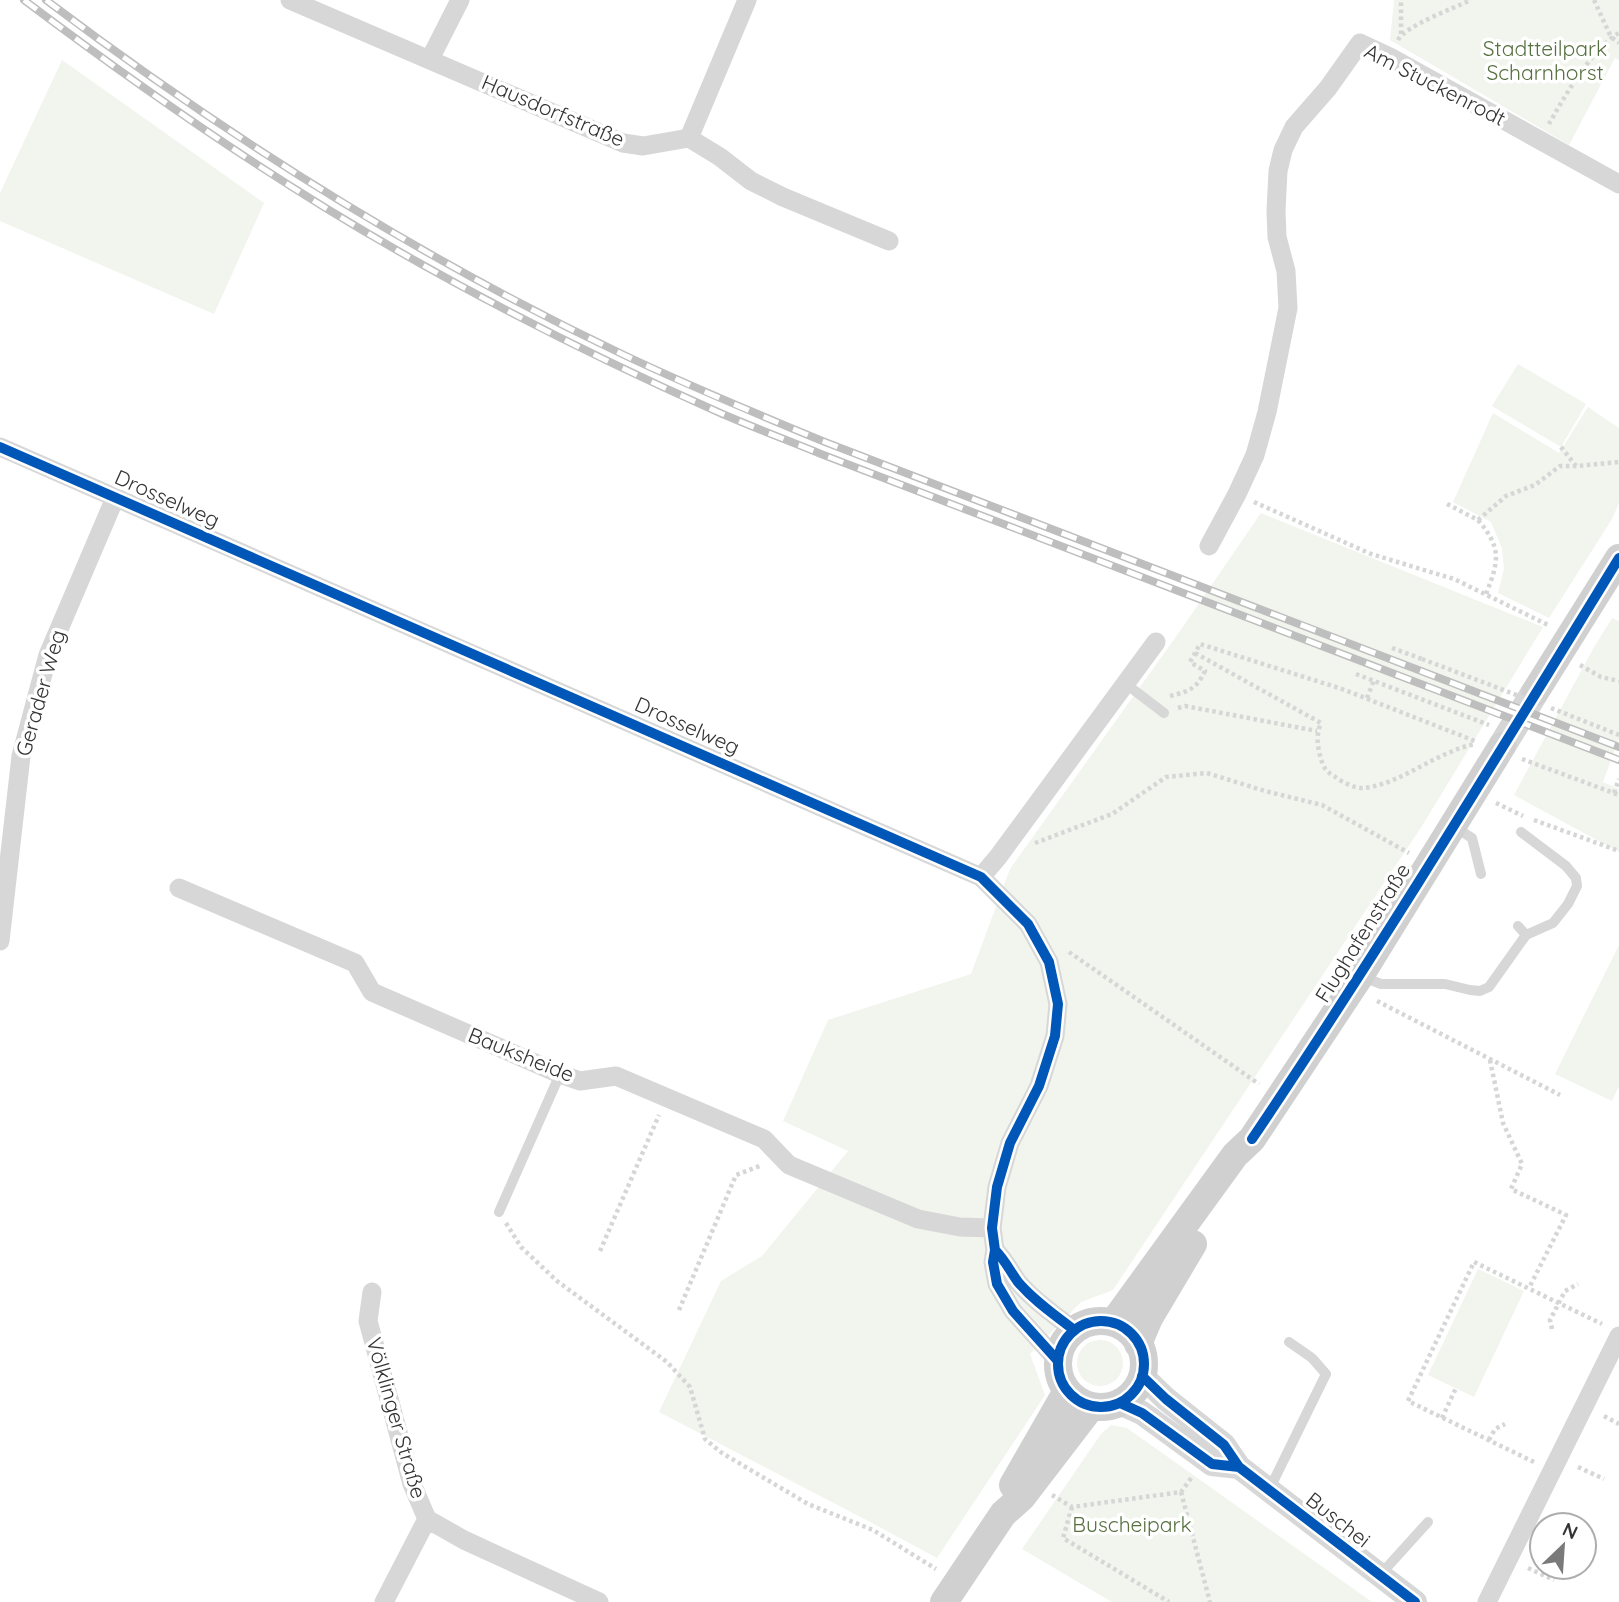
<svg xmlns="http://www.w3.org/2000/svg" width="1619" height="1602" font-family="Quicksand,sans-serif">
  <style>
    .green { fill: #f1f5ed }
    .lines { fill: none; stroke-linecap: round; stroke-linejoin: round }
    .secondary-tunnel { stroke: #d6d6d6; stroke-width: 28; stroke-dasharray: 28 14; stroke-linecap: butt }
    .path { stroke: #d6d6d6; stroke-width: 4.5; stroke-dasharray: 3.5 3.5; stroke-linecap: butt }
    .service { stroke: #d7d7d7; stroke-width: 10 }
    .minor { stroke: #d7d7d7; stroke-width: 19 }
    .tertiary { stroke: #d7d7d7; stroke-width: 24 }
    .secondary { stroke: #d0d0d0; stroke-width: 28 }
    .rail-casing { stroke: #bebebe; stroke-width: 8 }
    .rail { stroke: #fff; stroke-width: 5; stroke-dasharray: 16; stroke-linecap: butt }
    .path-bridge { stroke: #d6d6d6; stroke-width: 4.5; stroke-dasharray: 3.5 3.5; stroke-linecap: butt }
    .cycleway-casing { stroke: #fff; stroke-width: 15 }
    .cycleway { stroke: #0057b8; stroke-width: 10 }
    .labels { text-anchor: middle; stroke-width: 7; stroke-linejoin: round; paint-order: stroke }
    .park-label { font-size: 21px; fill: #56703f; stroke: #fff }
    .street-label { font-size: 21px; fill: #333; stroke: #fff }
  </style>
  <rect width="100%" height="100%" fill="#fff"/>
  <path class="green" d="M1394 0H1619V60L1615 58 1569 145 1390 40Z
    M62 60 264 203 214 314 0 221V193Z
    M1518 364 1586 404 1561 447 1492 406Z
    M1588 407 1619 428V503L1612 519 1549 618 1498 593 1504 569 1502 548 1491 522 1453 502 1493 413 1559 453Z
    M1261 513 1543 627 1422 826 1113 1290 1081 1302 1030 1354 1045 1395 937 1558 872 1523 659 1412 721 1281 762 1256 848 1151 783 1121 828 1020 971 974 1010 869 1180 631Z
    M1612 618 1619 621V738L1603 782 1619 789V852L1514 795 1593 649Z
    M1619 945V1086L1612 1101 1555 1074Z
    M1478 1269 1524 1291 1474 1397 1428 1375Z
    M1077 1363a23 23 0 1 1 46 0a23 23 0 1 1-46 0Z
    M1111 1425 1127 1428 1372 1602H1112L1022 1549 1101 1434Z"/>
  <g class="lines">
    <path class="secondary-tunnel" d="M1502 746 1535 692"/>
    <path class="path" d="M1594 0 1611 37 1619 43
      M1401 34V0
      M1398 40C1405 26 1454 8 1471 0
      M1549 124C1564 97 1593 47 1619 33
      M1561 447 1576 466
      M1254 502 1371 554 1454 579 1548 625
      M1447 504 1478 520 1506 496 1535 485 1560 466H1577L1619 462
      M1478 520C1502 548 1499 561 1486 594
      M1392 648 1422 659
      M1195 653 1321 723C1315 737 1318 751 1323 765 1326 771 1329 773 1334 776 1342 782 1355 789 1364 788 1401 784 1436 752 1475 744
      M1580 665 1601 677 1619 681
      M1356 674 1489 725
      M1170 696C1190 691 1196 689 1205 671L1190 662 1200 644 1342 689 1475 741
      M1367 698 1374 680
      M1178 708 1185 706 1317 731
      M1551 708 1619 735
      M1522 759 1619 795
      M1614 793 1619 779
      M1496 803 1523 816
      M1534 820 1619 851
      M1035 843 1112 814 1166 777 1207 773 1265 791 1322 805 1409 853
      M1069 952 1259 1084
      M1377 1001 1560 1095
      M1490 1060 1503 1123 1522 1164 1511 1189 1566 1215 1529 1288
      M506 1223 521 1247 557 1281 667 1362 690 1387 705 1439 722 1453 808 1504 873 1530 936 1569
      M600 1251 659 1115
      M679 1310 736 1175 762 1165
      M1552 1329 1550 1320 1565 1291 1578 1284
      M1604 1416 1619 1424
      M1442 1418 1456 1388
      M1489 1440 1495 1429 1505 1424
      M1534 1462 1408 1401 1474 1262 1602 1324
      M1578 1467 1604 1479
      M1181 1492 1210 1602
      M1052 1495 1072 1507 1181 1492 1192 1477
      M1072 1507 1063 1538 1169 1602
      M1552 1520 1563 1525
      M1528 1568 1554 1580"/>
    <path class="service" d="M1126 684 1164 713
      M1453 826 1472 838 1481 874
      M1518 926 1526 935
      M1363 977 1381 984H1445L1470 990 1480 991 1489 987 1526 935 1553 923 1568 904 1577 886 1576 878 1566 866 1521 832
      M499 1212 560 1074
      M1269 1490 1326 1374 1312 1358 1289 1342
      M1380 1575 1428 1522"/>
    <path class="minor" d="M290 0 623 143 643 146 689 138 720 157 751 181 783 197 889 241
      M430 59 460 0
      M689 138 747 0
      M0 447 981 877 1028 924 1049 962 1058 1004 1055 1036 1039 1086 1010 1143 997 1187 992 1228 995 1250 993 1262 997 1284 1013 1311 1058 1361
      M1209 546 1237 494 1255 455 1267 412 1288 308 1286 271 1277 237 1276 211 1278 171 1283 150 1294 127 1328 88 1360 43 1390 57 1619 184
      M981 877 998 857 1156 642
      M179 888 355 963 372 992 560 1074 580 1081 616 1076 764 1139 789 1165 918 1219 960 1227 992 1228
      M0 941 21 756 48 655 115 498
      M995 1250C1005 1260 1010 1271 1018 1282 1034 1301 1055 1315 1074 1330
      M372 1292 368 1321 412 1484 427 1519 464 1540 599 1602
      M384 1602 427 1519
      M1487 1602 1619 1336"/>
    <path class="tertiary" d="M1142 1376 1166 1399 1224 1445 1239 1467 1415 1602
      M1120 1403 1142 1413 1212 1464 1239 1467"/>
    <path class="secondary" d="M1535 692 1619 558
      M1058 1364a43 43 0 1 1 86 0a43 43 0 1 1-86 0Z
      M1113 1323 1235 1155 1252 1139 1360 976 1502 746
      M1138 1344 1149 1318 1193 1244
      M1013 1485 1067 1391
      M944 1602 1003 1514 1022 1497 1091 1407"/>
    <g class="rail-casing">
      <path id="rail" d="M24 0C121 73 220 143 324 207 451 285 583 352 718 412 752 427 787 440 821 454L1619 760
        M46 0C226 136 418 257 622 354 689 386 757 414 825 442L1619 747"/>
    </g>
    <use href="#rail" class="rail"/>
    <path class="path-bridge" d="M1422 659 1535 702"/>
    <g class="cycleway-casing">
      <path id="cycleway" d="M0 447 981 877 1028 924 1049 962 1058 1004 1055 1036 1039 1086 1010 1143 997 1187 992 1228 995 1250 993 1262 997 1284 1013 1311 1058 1361
        M1252 1139C1380 949 1499 753 1619 558
        M995 1250C1005 1260 1010 1271 1018 1282 1034 1301 1055 1315 1074 1330
        M1058 1364a43 43 0 1 1 86 0a43 43 0 1 1-86 0Z
        M1142 1376 1166 1399 1224 1445 1239 1467 1415 1602
        M1120 1403 1142 1413 1212 1464 1239 1467"/>
    </g>
    <use href="#cycleway" class="cycleway"/>
  </g>
  <g class="labels">
    <g class="park-label">
      <text x="1545" y="56">Stadtteilpark<tspan x="1545" dy="24">Scharnhorst</tspan></text>
      <text x="1132" y="1532">Buscheipark</text>
    </g>
    <g class="street-label">
      <text transform="translate(1435 85) rotate(27)" y="7">Am Stuckenrodt</text>
      <text transform="translate(553 111) rotate(23)" y="7">Hausdorfstraße</text>
      <text transform="translate(167 499) rotate(24)" y="7">Drosselweg</text>
      <text transform="translate(41 693) rotate(-74)" y="7">Gerader Weg</text>
      <text transform="translate(687 726) rotate(24)" y="7">Drosselweg</text>
      <text transform="translate(1363 933) rotate(-58)" y="7">Flughafenstraße</text>
      <text transform="translate(521 1055) rotate(22)" y="7">Bauksheide</text>
      <text transform="translate(396 1418) rotate(74)" y="7">Völklinger Straße</text>
      <text transform="translate(1338 1520) rotate(38)" y="7">Buschei</text>
    </g>
  </g>
  <g transform="translate(1563 1546) rotate(25)"><circle r="33" fill="#ffffff" stroke="#adadad" stroke-width="2"/>
  <path d="M0-5L12 26L0 18L-12 26Z" fill="#7a7a7a"/>
  <text y="-10" font-size="19" font-weight="bold" text-anchor="middle" fill="#333333">N</text>
  </g>
</svg>
